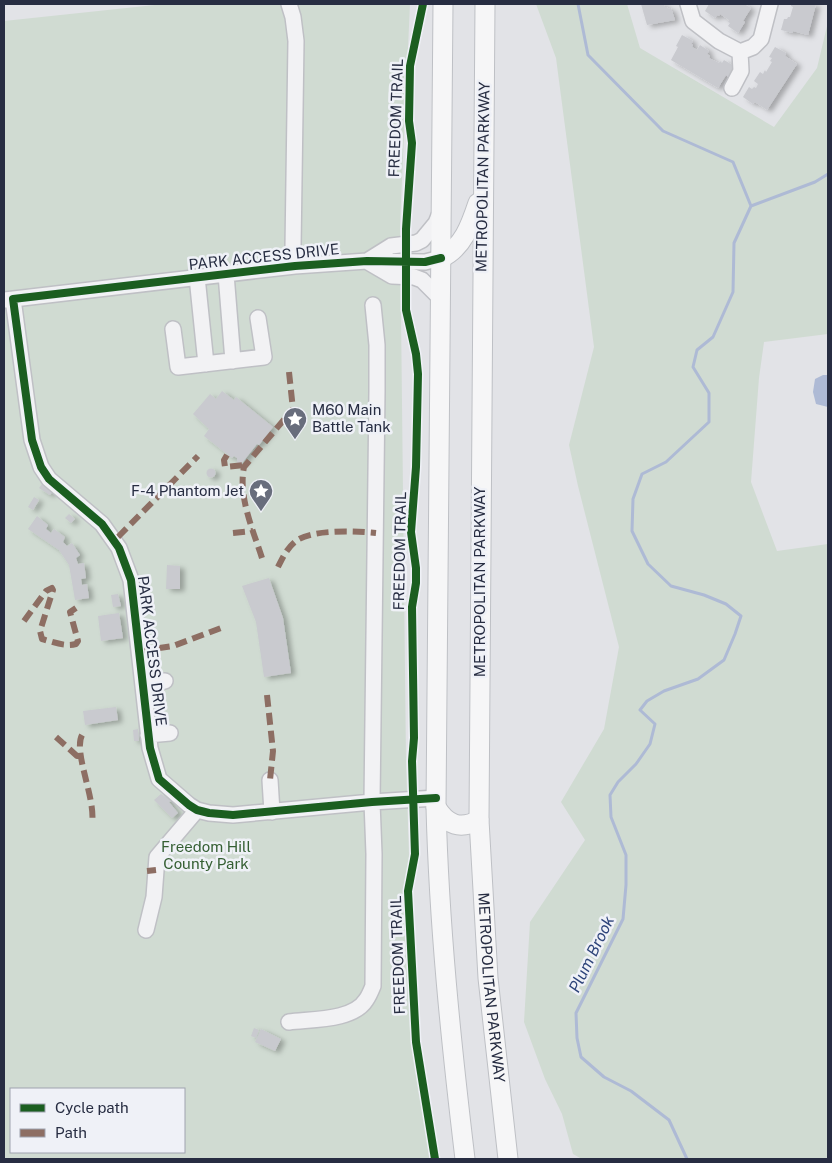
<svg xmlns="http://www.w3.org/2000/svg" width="832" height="1163" font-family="'Public Sans',sans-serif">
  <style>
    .green { fill: #d0dbd2; fill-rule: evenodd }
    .water { fill: #aebad5 }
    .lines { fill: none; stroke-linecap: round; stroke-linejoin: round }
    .stream { stroke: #aebad5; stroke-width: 3 }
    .building { fill: #c9cacf; filter: url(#shadow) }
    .minor-casing { stroke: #bfc0c5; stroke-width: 18 }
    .major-casing { stroke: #bec0c5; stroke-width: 21 }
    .minor { stroke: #f2f2f4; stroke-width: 15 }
    .major { stroke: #f6f6f7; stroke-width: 19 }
    .quiet { stroke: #8d6e63; stroke-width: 6; stroke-dasharray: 12 6; stroke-linecap: butt }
    .cycleway-casing { stroke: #eff1f7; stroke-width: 11 }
    .cycleway { stroke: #1b5e20; stroke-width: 8 }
    .labels { text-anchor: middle; stroke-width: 5; stroke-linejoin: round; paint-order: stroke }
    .street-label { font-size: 15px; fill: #272d42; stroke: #eff1f7 }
    .poi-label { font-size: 15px; fill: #272d42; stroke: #eff1f7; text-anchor: start }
    .park-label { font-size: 15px; fill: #355f33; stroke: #eff1f7 }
    .water-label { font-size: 16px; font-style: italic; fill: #2e447a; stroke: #eff1f7 }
  </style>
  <defs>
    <filter id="shadow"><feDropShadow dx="4.5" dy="2.5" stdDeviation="2.5" flood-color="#0004"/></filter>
  </defs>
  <rect width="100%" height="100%" fill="#e2e3e7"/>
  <path class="green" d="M164 4H410L400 224 406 761 409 855 405 927 416 1073 432 1159H4V21ZM11 1089H184V1152H11Z
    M536 4H627L640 48 774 127 817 68 828 22V334L764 342 759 378 751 482 777 551 828 544V1159H582L573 1154 562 1114 545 1079 524 1022 530 922 585 840 561 802 604 729 619 647 578 486 569 445 594 347 556 58Z"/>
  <path class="water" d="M823 375H828V407L816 404 813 392 815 379Z"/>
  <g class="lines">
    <path class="stream" d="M578 4 588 55 663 131 733 162 751 206
      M687 1159 669 1120 631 1091 604 1077 581 1057 577 1038 576 1013 623 919 626 885V855L611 817 610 795 618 782 636 764 650 744 655 724 640 710 647 701 664 691 698 679 724 660 735 634 741 616 726 604 704 595 671 586 648 564 632 531 633 499 642 474 666 462 709 422V393L693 367 697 350 713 337 733 292 734 243 751 206 815 182 828 174"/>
  </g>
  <path class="building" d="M641 4H664L665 7H667L668 9 671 8 675 20 647 25Z
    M709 4H744L751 8 743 21 745 22 738 33 728 26 730 23 728 22 729 20 720 14 719 16 717 15 715 18 705 11Z
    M791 4H816L808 35 793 31V33L781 30 784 19H787L788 17H790L793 7 791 6Z
    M682 35 693 41 691 44 693 45 692 47 697 50 700 45 709 51 707 54 710 56 709 58 719 63 720 61 722 63 724 60 734 66 728 77 726 75 718 88 671 60 678 47 676 46Z
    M775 47 786 53 785 56 797 64 767 110 755 102 753 104 743 97 749 87 752 89 754 87 756 88 758 84 754 81 760 72 763 74 765 70 766 72 772 62 770 61 772 58 769 57Z
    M222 391 234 400 236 397 273 427 259 445 257 444 242 463 237 464V458L234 456 232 458 204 436 209 429 193 414 210 394 216 399Z
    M206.5 473a4.5 4.5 0 1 1 9 0a4.5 4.5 0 1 1-9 0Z
    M42 484 53 491 50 495 39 488Z
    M34 497 39 500 33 510 28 507Z
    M69 514 75 519 71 523 65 518Z
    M37 516 48 525 46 529 51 533 54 529 65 537 63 542 67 546 72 543 80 555 76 558 78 564 84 563 86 578 81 579 82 585 87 584 89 598 75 600 69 565 59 550 28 529Z
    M167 565 180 566V589H166Z
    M269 578 283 618 291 673 264 677 256 622 242 586Z
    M118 594 121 606 113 607 111 595Z
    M119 613 123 638 101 641 98 616Z
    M116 707 118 720 85 725 83 711Z
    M138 729 139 741H134L133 730Z
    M161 794 171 801 169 802 178 813 172 818 154 800Z
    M254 1028 259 1030 256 1038 251 1036Z
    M261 1029 281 1039 275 1051 255 1042Z"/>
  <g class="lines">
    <g class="minor-casing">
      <path id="minor" d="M289 4 293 17 296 41 293 248 295 266
        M688 4 693 21 719 41 740 52 753 47 761 39 770 4
        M732 88 741 71 740 52
        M367 261 391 246 416 243 422 240 436 223 440 213
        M368 262 392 276 414 277 422 280 441 299
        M226 274 233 361
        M197 277 206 364
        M13 299 32 440 41 467 49 479 102 524 119 548 131 580 150 748 159 779 189 805 197 810 209 813 233 815 372 802 436 798
        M5 300 295 266 367 261 425 262 441 258
        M173 329 178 367 264 357 258 318
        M143 683 165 681
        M148 735 170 733
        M270 780 272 812
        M146 930 154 897 157 857 197 810
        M289 1022C311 1019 353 1021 366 1000 369 996 371 991 373 986L374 854 372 802 377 391V345L373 305"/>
    </g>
    <g class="major-casing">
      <g id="major">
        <path d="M443 4 436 807C439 925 451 1042 465 1159"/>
        <path id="s1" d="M485 4 479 820 488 978 508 1159"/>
        <path d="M441 258C463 248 471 224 478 203"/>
        <path d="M436 807C447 825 460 830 479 820"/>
      </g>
    </g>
    <use href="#minor" class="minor"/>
    <use href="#major" class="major"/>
    <path class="quiet" d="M289 372 294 419
      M227 455 224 460 225 467 245 465
      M233 533 253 531
      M118 537 198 456
      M262 558C253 530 238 497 244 467L293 409
      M278 567C283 557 287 548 296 541 312 529 356 531 376 533
      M24 621 46 591 52 588 53 590 40 631 42 639C53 642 65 647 76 644L78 641 70 612 76 608
      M140 651 173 646 221 628
      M267 695 273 751 270 780
      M82 735C73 752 96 799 92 823
      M56 737 77 756H82
      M147 871 156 870"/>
    <g class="cycleway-casing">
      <path id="cycleway" d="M423 4 410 66 409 121 412 143 406 229V310L416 354 418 374 416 467 411 532 416 568V583L412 607 414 738 412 761 415 854 408 891 416 1042 435 1159
        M436 798 372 802 233 815 209 813 197 810 189 805 159 779 150 748 131 580 119 548 102 524 49 479 41 467 32 440 13 299 295 266 367 261 425 262 441 258"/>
    </g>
    <use href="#cycleway" class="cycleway"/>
  </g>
  <defs>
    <g id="sight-pin" transform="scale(1.25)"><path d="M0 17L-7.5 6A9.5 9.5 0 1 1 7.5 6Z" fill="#686d7c" stroke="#eff1f7"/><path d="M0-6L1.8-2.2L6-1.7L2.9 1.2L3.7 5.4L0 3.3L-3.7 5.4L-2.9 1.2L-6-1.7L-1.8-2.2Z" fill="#fff"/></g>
  </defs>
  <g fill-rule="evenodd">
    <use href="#sight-pin" x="295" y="419"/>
    <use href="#sight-pin" x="261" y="491"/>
  </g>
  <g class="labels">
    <g class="street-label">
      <text transform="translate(396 118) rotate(-88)" y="5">FREEDOM TRAIL</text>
      <text transform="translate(483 177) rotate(-89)" y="5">METROPOLITAN PARKWAY</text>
      <text transform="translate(264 257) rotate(-6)" y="5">PARK ACCESS DRIVE</text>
      <text transform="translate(400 551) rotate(-89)" y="5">FREEDOM TRAIL</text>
      <text transform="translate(480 582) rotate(-90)" y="5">METROPOLITAN PARKWAY</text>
      <text transform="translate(152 651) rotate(83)" y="5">PARK ACCESS DRIVE</text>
      <text transform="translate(398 955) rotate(-92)" y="5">FREEDOM TRAIL</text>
      <text dy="5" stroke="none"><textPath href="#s1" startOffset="984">METROPOLITAN PARKWAY</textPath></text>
    </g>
    <g class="poi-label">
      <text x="312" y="415">M60 Main<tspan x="312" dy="17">Battle Tank</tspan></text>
      <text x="244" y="496" text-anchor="end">F-4 Phantom Jet</text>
    </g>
    <g class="park-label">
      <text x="206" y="852">Freedom Hill<tspan x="206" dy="17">County Park</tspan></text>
    </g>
    <g class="water-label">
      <text transform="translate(591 954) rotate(-64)" y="6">Plum Brook</text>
    </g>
  </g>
  <rect width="832" height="1163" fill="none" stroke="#272d42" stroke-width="10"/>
  <rect x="10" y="1088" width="175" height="65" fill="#eff1f7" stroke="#9fa3af"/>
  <rect x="20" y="1104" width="25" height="8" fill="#1b5e20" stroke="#9fa3af"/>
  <text x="55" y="1113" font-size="15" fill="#272d42">Cycle path</text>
  <rect x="20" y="1129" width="25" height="8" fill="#8d6e63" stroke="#9fa3af"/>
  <text x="55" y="1138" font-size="15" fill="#272d42">Path</text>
</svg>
